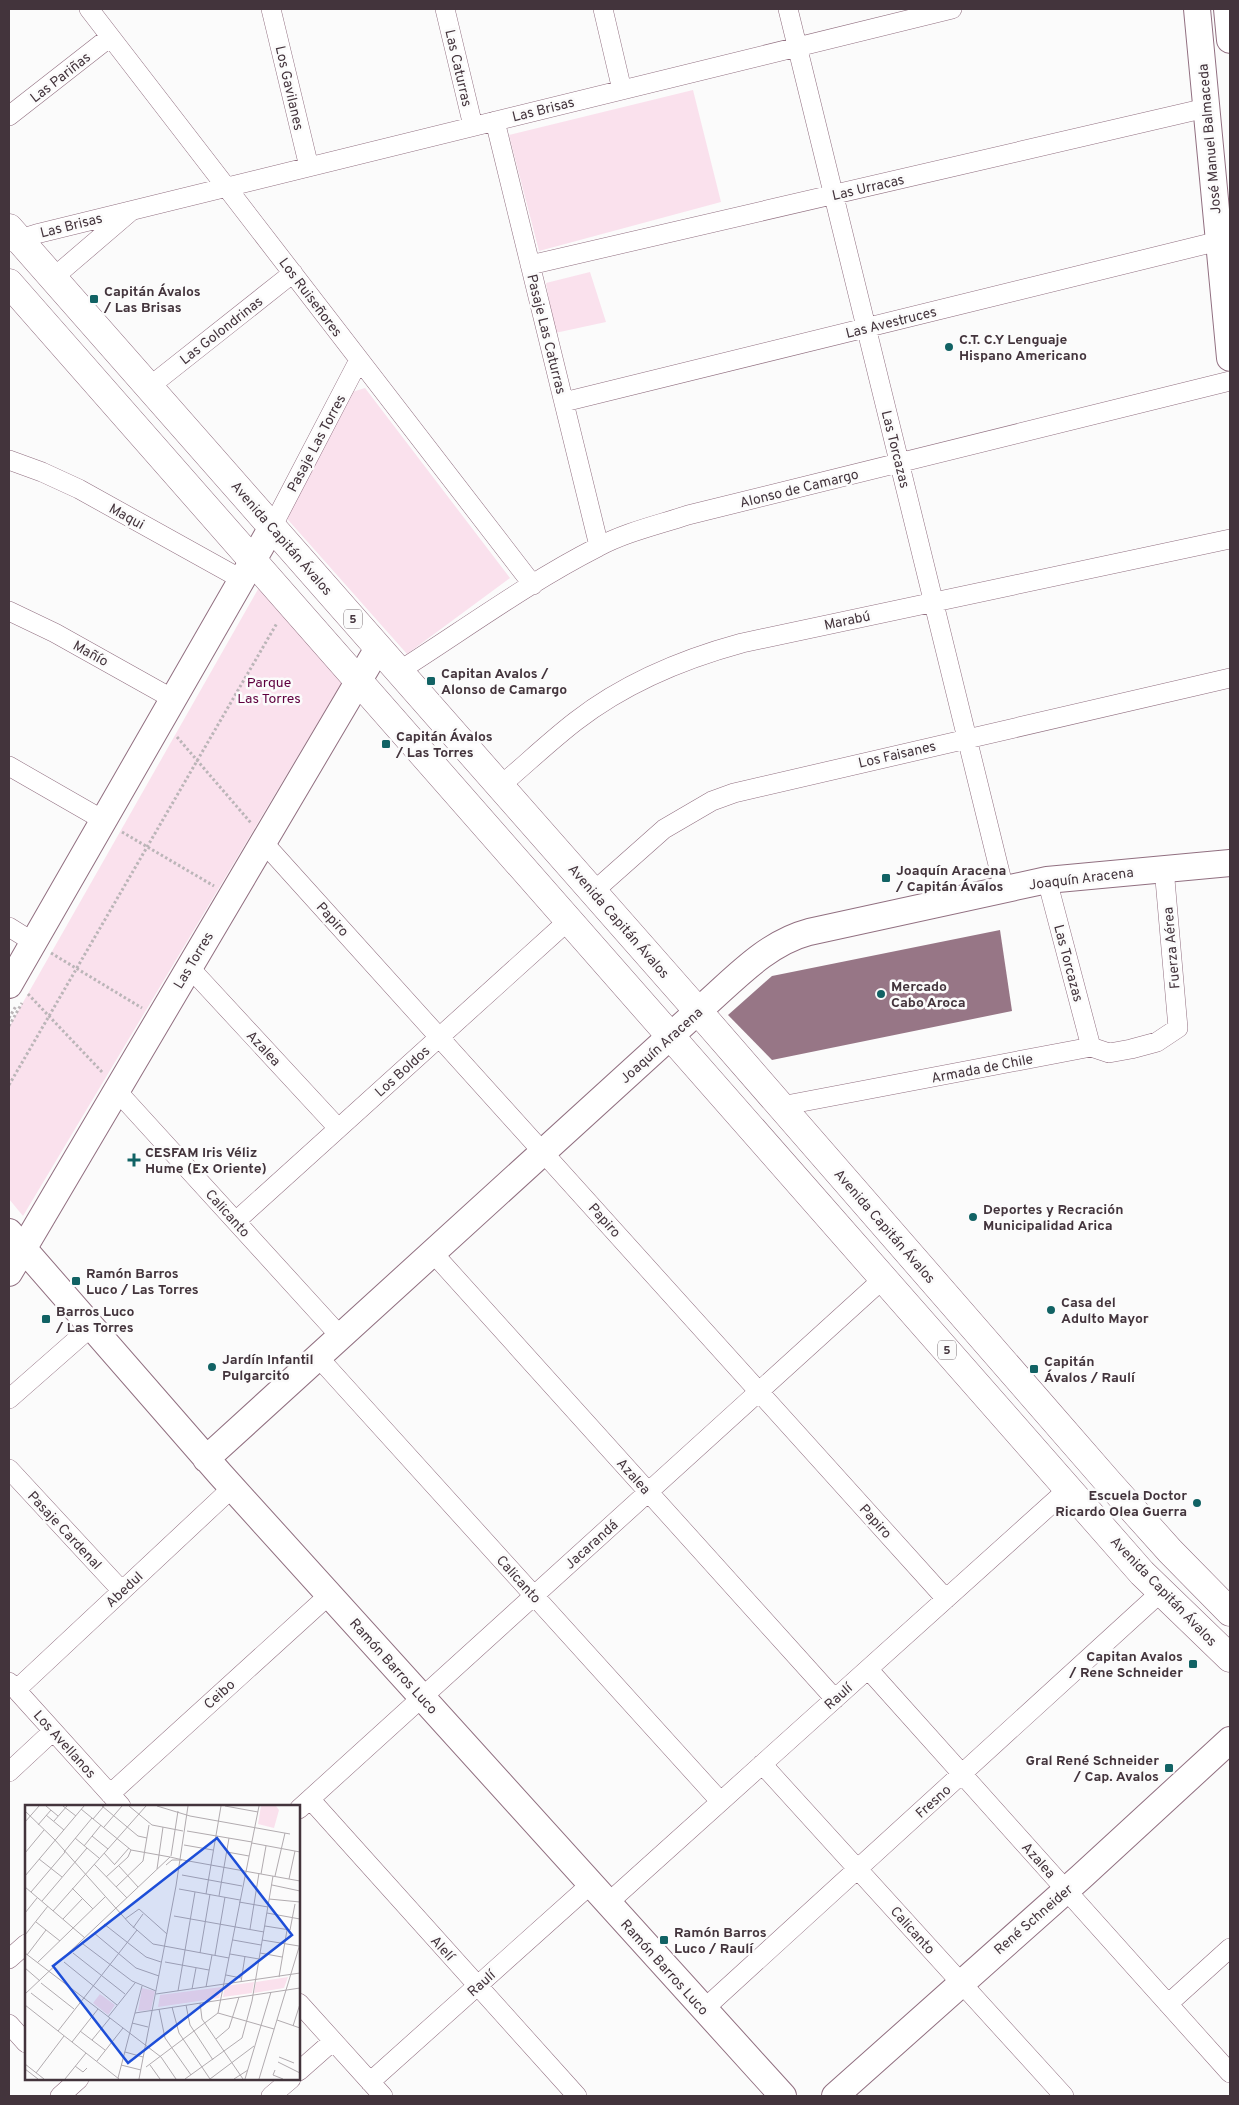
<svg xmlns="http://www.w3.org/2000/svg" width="1239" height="2105" font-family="Overpass,sans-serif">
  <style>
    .green { fill: #fae1ed }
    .building { fill: #977686 }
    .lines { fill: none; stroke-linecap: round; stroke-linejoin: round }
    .street-casing { stroke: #916f80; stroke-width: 20 }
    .secondary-casing { stroke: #916f80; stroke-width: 28 }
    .highway-casing { stroke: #916f80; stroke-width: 29 }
    .path { stroke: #bbb5b8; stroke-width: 3; stroke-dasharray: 2.5 2.5; stroke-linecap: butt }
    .street { stroke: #fff; stroke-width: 19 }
    .secondary { stroke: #fff; stroke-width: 26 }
    .highway { stroke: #fff; stroke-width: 28 }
    .poi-dot { fill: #116264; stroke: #fbfbfb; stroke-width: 2 }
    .labels { text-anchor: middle; stroke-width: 5; stroke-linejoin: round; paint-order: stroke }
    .shield { fill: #fbfbfb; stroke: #7a7075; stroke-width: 1 }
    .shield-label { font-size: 12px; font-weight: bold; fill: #43343c }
    .street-label { font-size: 14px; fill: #43343c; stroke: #fbfbfb }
    .poi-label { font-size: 14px; font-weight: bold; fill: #43343c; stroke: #fbfbfb; text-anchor: start }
    .park-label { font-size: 14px; fill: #5e003f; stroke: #fbfbfb }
    .inset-road { fill: none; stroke: #b1abaf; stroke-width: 1 }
    .view { fill: #1d4ed8; fill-opacity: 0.15; stroke: #1d4ed8; stroke-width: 2.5 }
    .inset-edge { fill: none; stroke: #43343c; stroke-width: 2.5 }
  </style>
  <rect width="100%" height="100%" fill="#fbfbfb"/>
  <path class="green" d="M693 90 721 202 539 251 509 135Z
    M590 272 606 322 555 333 546 283Z
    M365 388 510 578 407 654 282 513 352 392Z
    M261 584 345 677 23 1216 9 1199V1027Z"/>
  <path class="building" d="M1000 930 1012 1011 772 1060 728 1015 772 976Z"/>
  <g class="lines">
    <g class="street-casing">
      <path id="street" d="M89 9 533 585
        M271 9 309 167
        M445 9 473 126
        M603 9 622 90
        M788 9 1004 889
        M9 116 110 37
        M495 121 599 546
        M10 242 36 234 952 9
        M530 265 1206 108
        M53 278 130 212
        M149 387 293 273
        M564 402 1219 241
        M9 460 42 472 79 489 241 579
        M272 527 359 360
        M9 611 55 633 173 699
        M399 671C465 629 529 582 598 547 626 532 658 525 688 515L1230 381
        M9 766 103 820
        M500 786C525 765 550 741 576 721 625 683 683 659 742 643L1230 539
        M263 842 946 1599
        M1047 880 1091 1047
        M593 892 664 829 712 801 734 793 1230 678
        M9 927 33 942
        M189 967 338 1128
        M116 1090 341 1337
        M781 1106 1091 1047 1109 1053 1131 1049 1157 1042 1178 1028 1164 868
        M236 1221 569 920
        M433 1253 835 1699
        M318 1357 720 1801
        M9 1399 91 1327
        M9 1469 122 1591
        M868 1669 1230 2073
        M9 1682 121 1806
        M16 1690 232 1488
        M762 1764 1064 2096
        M9 1772 53 1731
        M110 1794 329 1595
        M310 1799 577 2096
        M299 1809 884 1278
        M608 1903 1068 1489
        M9 1959 26 1944
        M299 2003 383 2096
        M1168 2004 1230 1948
        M704 2009 1161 1592
        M9 2024 26 2043
        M299 2071 333 2041
        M370 2082 591 1884
        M60 2096 79 2079
        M271 2096 291 2079"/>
    </g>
    <g class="secondary-casing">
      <path id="secondary" d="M1197 9 1230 358
        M1227 9 1230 40
        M9 985 272 527
        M9 1232 220 1474 783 2096
        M9 1273 378 648
        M206 1459 698 1011C732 982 764 944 809 932L1047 880 1230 863
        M835 2096 1081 1877 1230 1740"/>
    </g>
    <g class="highway-casing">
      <path id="highway" d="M9 228 698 1011 1109 1483 1170 1551 1230 1612
        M9 283 1142 1573 1230 1658"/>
    </g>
    <path class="path" d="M177 737 251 823
      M122 832 214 886
      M51 953 142 1008
      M28 994 103 1073
      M9 1018 16 1006
      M9 1026 22 1003
      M9 1085 277 623"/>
    <use href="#street" class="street"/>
    <use href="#secondary" class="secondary"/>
    <use href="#highway" class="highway"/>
  </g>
  <g class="poi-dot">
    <rect x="89" y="294" width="10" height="10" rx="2.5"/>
    <circle cx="949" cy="347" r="5"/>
    <rect x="426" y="676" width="10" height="10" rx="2.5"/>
    <rect x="381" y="739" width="10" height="10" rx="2.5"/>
    <rect x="881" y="873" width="10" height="10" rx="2.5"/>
    <circle cx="881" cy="994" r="5"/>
    <path d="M131.5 1152.5h5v5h5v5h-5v5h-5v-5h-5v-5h5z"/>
    <circle cx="973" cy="1217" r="5"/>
    <rect x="71" y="1276" width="10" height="10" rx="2.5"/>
    <circle cx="1051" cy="1310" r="5"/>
    <rect x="41" y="1314" width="10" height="10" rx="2.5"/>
    <circle cx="212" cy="1367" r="5"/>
    <rect x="1029" y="1364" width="10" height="10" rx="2.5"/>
    <circle cx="1197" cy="1503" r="5"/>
    <rect x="1188" y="1659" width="10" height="10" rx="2.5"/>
    <rect x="1164" y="1763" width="10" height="10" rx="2.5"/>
    <rect x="659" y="1935" width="10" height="10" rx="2.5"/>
  </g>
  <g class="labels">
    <g class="shield">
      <rect x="344" y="609.5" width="18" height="19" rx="4"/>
      <rect x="938" y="1340.5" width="18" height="19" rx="4"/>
    </g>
    <g class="shield-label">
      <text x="353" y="623">5</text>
      <text x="947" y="1354">5</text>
    </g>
    <g class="street-label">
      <text transform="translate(459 68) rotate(77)" y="5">Las Caturras</text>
      <text transform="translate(60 77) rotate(-38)" y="5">Las Pariñas</text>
      <text transform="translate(290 88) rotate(77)" y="5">Los Gavilanes</text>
      <text transform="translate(543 109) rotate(-14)" y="5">Las Brisas</text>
      <text transform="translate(1209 139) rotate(-95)" y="5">José Manuel Balmaceda</text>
      <text transform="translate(868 187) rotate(-13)" y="5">Las Urracas</text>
      <text transform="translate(71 225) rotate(-14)" y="5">Las Brisas</text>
      <text transform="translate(311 297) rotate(53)" y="5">Los Ruiseñores</text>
      <text transform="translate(891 322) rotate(-14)" y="5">Las Avestruces</text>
      <text transform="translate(221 330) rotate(-38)" y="5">Las Golondrinas</text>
      <text transform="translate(547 334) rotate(76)" y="5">Pasaje Las Caturras</text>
      <text transform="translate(316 443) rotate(-62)" y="5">Pasaje Las Torres</text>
      <text transform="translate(896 449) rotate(76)" y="5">Las Torcazas</text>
      <text transform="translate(799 488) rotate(-14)" y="5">Alonso de Camargo</text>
      <text transform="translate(127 516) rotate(29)" y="5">Maqui</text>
      <text transform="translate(282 538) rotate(49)" y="5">Avenida Capitán Ávalos</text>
      <text transform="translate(847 620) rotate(-12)" y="5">Marabú</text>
      <text transform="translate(91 653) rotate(29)" y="5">Mañío</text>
      <text transform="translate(897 754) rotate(-13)" y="5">Los Faisanes</text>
      <text transform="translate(1081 878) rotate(-7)" y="5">Joaquín Aracena</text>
      <text transform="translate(333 919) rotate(48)" y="5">Papiro</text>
      <text transform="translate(619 921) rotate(49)" y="5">Avenida Capitán Ávalos</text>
      <text transform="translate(1171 948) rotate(-95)" y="5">Fuerza Aérea</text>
      <text transform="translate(193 960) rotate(-59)" y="5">Las Torres</text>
      <text transform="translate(1069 963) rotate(75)" y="5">Las Torcazas</text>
      <text transform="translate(661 1045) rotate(-42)" y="5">Joaquín Aracena</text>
      <text transform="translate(264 1048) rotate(47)" y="5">Azalea</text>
      <text transform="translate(982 1068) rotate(-11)" y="5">Armada de Chile</text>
      <text transform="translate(402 1071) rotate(-42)" y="5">Los Boldos</text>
      <text transform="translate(228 1213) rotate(48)" y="5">Calicanto</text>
      <text transform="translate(605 1220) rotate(48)" y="5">Papiro</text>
      <text transform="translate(885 1226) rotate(49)" y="5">Avenida Capitán Ávalos</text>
      <text transform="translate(634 1476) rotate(48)" y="5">Azalea</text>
      <text transform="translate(876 1521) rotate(48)" y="5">Papiro</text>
      <text transform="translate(65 1530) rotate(47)" y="5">Pasaje Cardenal</text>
      <text transform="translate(591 1544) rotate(-42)" y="5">Jacarandá</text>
      <text transform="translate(519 1579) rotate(48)" y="5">Calicanto</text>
      <text transform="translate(124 1589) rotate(-43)" y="5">Abedul</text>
      <text transform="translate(1164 1591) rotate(46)" y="5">Avenida Capitán Ávalos</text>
      <text transform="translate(394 1666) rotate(48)" y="5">Ramón Barros Luco</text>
      <text transform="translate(219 1694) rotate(-42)" y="5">Ceibo</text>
      <text transform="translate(838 1696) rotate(-42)" y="5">Raulí</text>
      <text transform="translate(65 1744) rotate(48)" y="5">Los Avellanos</text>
      <text transform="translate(933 1801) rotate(-42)" y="5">Fresno</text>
      <text transform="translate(1039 1860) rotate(48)" y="5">Azalea</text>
      <text transform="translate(1033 1919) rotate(-41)" y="5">René Schneider</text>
      <text transform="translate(913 1930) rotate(48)" y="5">Calicanto</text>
      <text transform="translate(443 1948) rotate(48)" y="5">Alelí</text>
      <text transform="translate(665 1967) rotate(48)" y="5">Ramón Barros Luco</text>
      <text transform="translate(481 1983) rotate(-42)" y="5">Raulí</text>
    </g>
    <g class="poi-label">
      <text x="104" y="296">Capitán Ávalos<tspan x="104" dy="16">/ Las Brisas</tspan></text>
      <text x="959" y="344">C.T. C.Y Lenguaje<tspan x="959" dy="16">Hispano Americano</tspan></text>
      <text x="441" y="678">Capitan Avalos /<tspan x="441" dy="16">Alonso de Camargo</tspan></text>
      <text x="396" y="741">Capitán Ávalos<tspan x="396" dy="16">/ Las Torres</tspan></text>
      <text x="896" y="875">Joaquín Aracena<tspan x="896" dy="16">/ Capitán Ávalos</tspan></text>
      <text x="891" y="991">Mercado<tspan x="891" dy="16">Cabo Aroca</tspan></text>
      <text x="145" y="1157">CESFAM Iris Véliz<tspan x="145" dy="16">Hume (Ex Oriente)</tspan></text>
      <text x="983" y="1214">Deportes y Recración<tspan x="983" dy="16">Municipalidad Arica</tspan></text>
      <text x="86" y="1278">Ramón Barros<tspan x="86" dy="16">Luco / Las Torres</tspan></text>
      <text x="1061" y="1307">Casa del<tspan x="1061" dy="16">Adulto Mayor</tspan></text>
      <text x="56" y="1316">Barros Luco<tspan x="56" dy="16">/ Las Torres</tspan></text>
      <text x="222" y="1364">Jardín Infantil<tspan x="222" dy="16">Pulgarcito</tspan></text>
      <text x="1044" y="1366">Capitán<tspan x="1044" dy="16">Ávalos / Raulí</tspan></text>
      <text x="1187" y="1500" text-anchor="end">Escuela Doctor<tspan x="1187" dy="16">Ricardo Olea Guerra</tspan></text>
      <text x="1183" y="1661" text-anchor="end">Capitan Avalos<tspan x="1183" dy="16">/ Rene Schneider</tspan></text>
      <text x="1159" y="1765" text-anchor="end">Gral René Schneider<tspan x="1159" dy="16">/ Cap. Avalos</tspan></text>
      <text x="674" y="1937">Ramón Barros<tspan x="674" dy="16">Luco / Raulí</tspan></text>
    </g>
    <g class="park-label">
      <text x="269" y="687">Parque<tspan x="269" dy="16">Las Torres</tspan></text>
    </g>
  </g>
  <g transform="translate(25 1805)">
    <rect width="275" height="275" fill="#fbfbfb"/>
    <path d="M236 1H251L254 5 249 23 233 19ZM263 172 259 183 229 188 231 177ZM229 177 227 188 198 192 200 181ZM197 182 194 193 133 202 135 190ZM117 183 130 186 126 205 113 206ZM75 189 90 200 83 210 68 198Z" fill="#fae1ed"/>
    <path class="inset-road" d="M21 1 33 11M38 1 51 11M77 1 113 31 122 33M104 1 127 20 158 26M132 1 165 11 265 29M200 1 233 7M56 4 106 45 145 52M0 6 30 35 105 119 128 139 204 153M21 10 39 25M68 14 79 1M29 16 42 1M0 17 14 1M13 20 26 5M79 22 97 1M162 26 227 37M67 31 83 44M50 33 74 53M227 38 275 47M159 40 188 45M59 41 76 20M39 47 67 13M202 47 224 51M0 48 19 25M79 48 90 60M146 51 153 6M14 54 37 72M158 55 275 76M69 59 102 93M90 59 104 43M141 60 147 55H157M94 61 113 82M132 64 138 22M236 69 241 41M157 70 217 81M0 71 59 1M250 71 260 28M81 72 103 52 106 45M264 74 270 46M247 80 275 86M0 82 60 133M91 82 118 56 124 20M47 83 68 104M154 84 215 95M6 87 40 47M181 89 196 1M194 91 204 33M244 94 275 97M17 96 62 43M214 97 243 102M28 106 121 1M0 108 12 93M242 108 275 114M149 111 239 127M38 114 58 93M100 114 114 104 142 129M11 117 35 136M79 119 121 152 136 157M240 121 265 125 270 99M108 123 118 109M225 124 234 68M69 128 111 163 134 171M0 130 23 101M208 135 236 140M237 135 274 141M58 139 107 176 131 186M0 148 136 252 151 274M48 148 100 189M175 148 185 89M235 148 257 152M205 149 234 154M2 150 21 125M190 150 200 92M39 157 92 200M140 157 184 165M12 158 80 92M0 163 15 176M201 170 216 173M254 172 262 125M216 177 220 151M16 178 49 204M181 182 187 150M167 184 171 163M153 186 170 87M6 188 28 205M0 189 145 52 158 55M131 189 275 168M175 198 177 214 218 274M0 200 94 274M161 200 165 220 188 255M147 202 154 228 185 274M134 204 140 233 166 270M110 208 275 183M193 208 249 224M83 212 110 178M252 215 275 223M107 218 123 222M268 221 275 199M33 226 112 125M55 226 80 245M191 234 204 223 214 192M67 235 85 213M47 237 73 204M100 247 118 252M254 252 269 258M72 256 98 223M253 257 275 268M0 259 19 274M96 260 116 265M125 260 135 274M50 261 58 267 62 263M121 262 193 208 234 1M0 264 13 274M250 265 248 270 258 274M11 268 39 231M93 273 117 181M40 274 61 248M114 274 151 81 163 1M160 274 217 233 227 196 248 71M185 274 229 241M209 274 223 265M220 274 246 187M234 274 275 139"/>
    <path class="view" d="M192 33 267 130 103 258 28 161Z"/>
    <rect width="275" height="275" class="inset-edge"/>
  </g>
  <rect width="1239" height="2105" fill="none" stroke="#43343c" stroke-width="20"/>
</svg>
